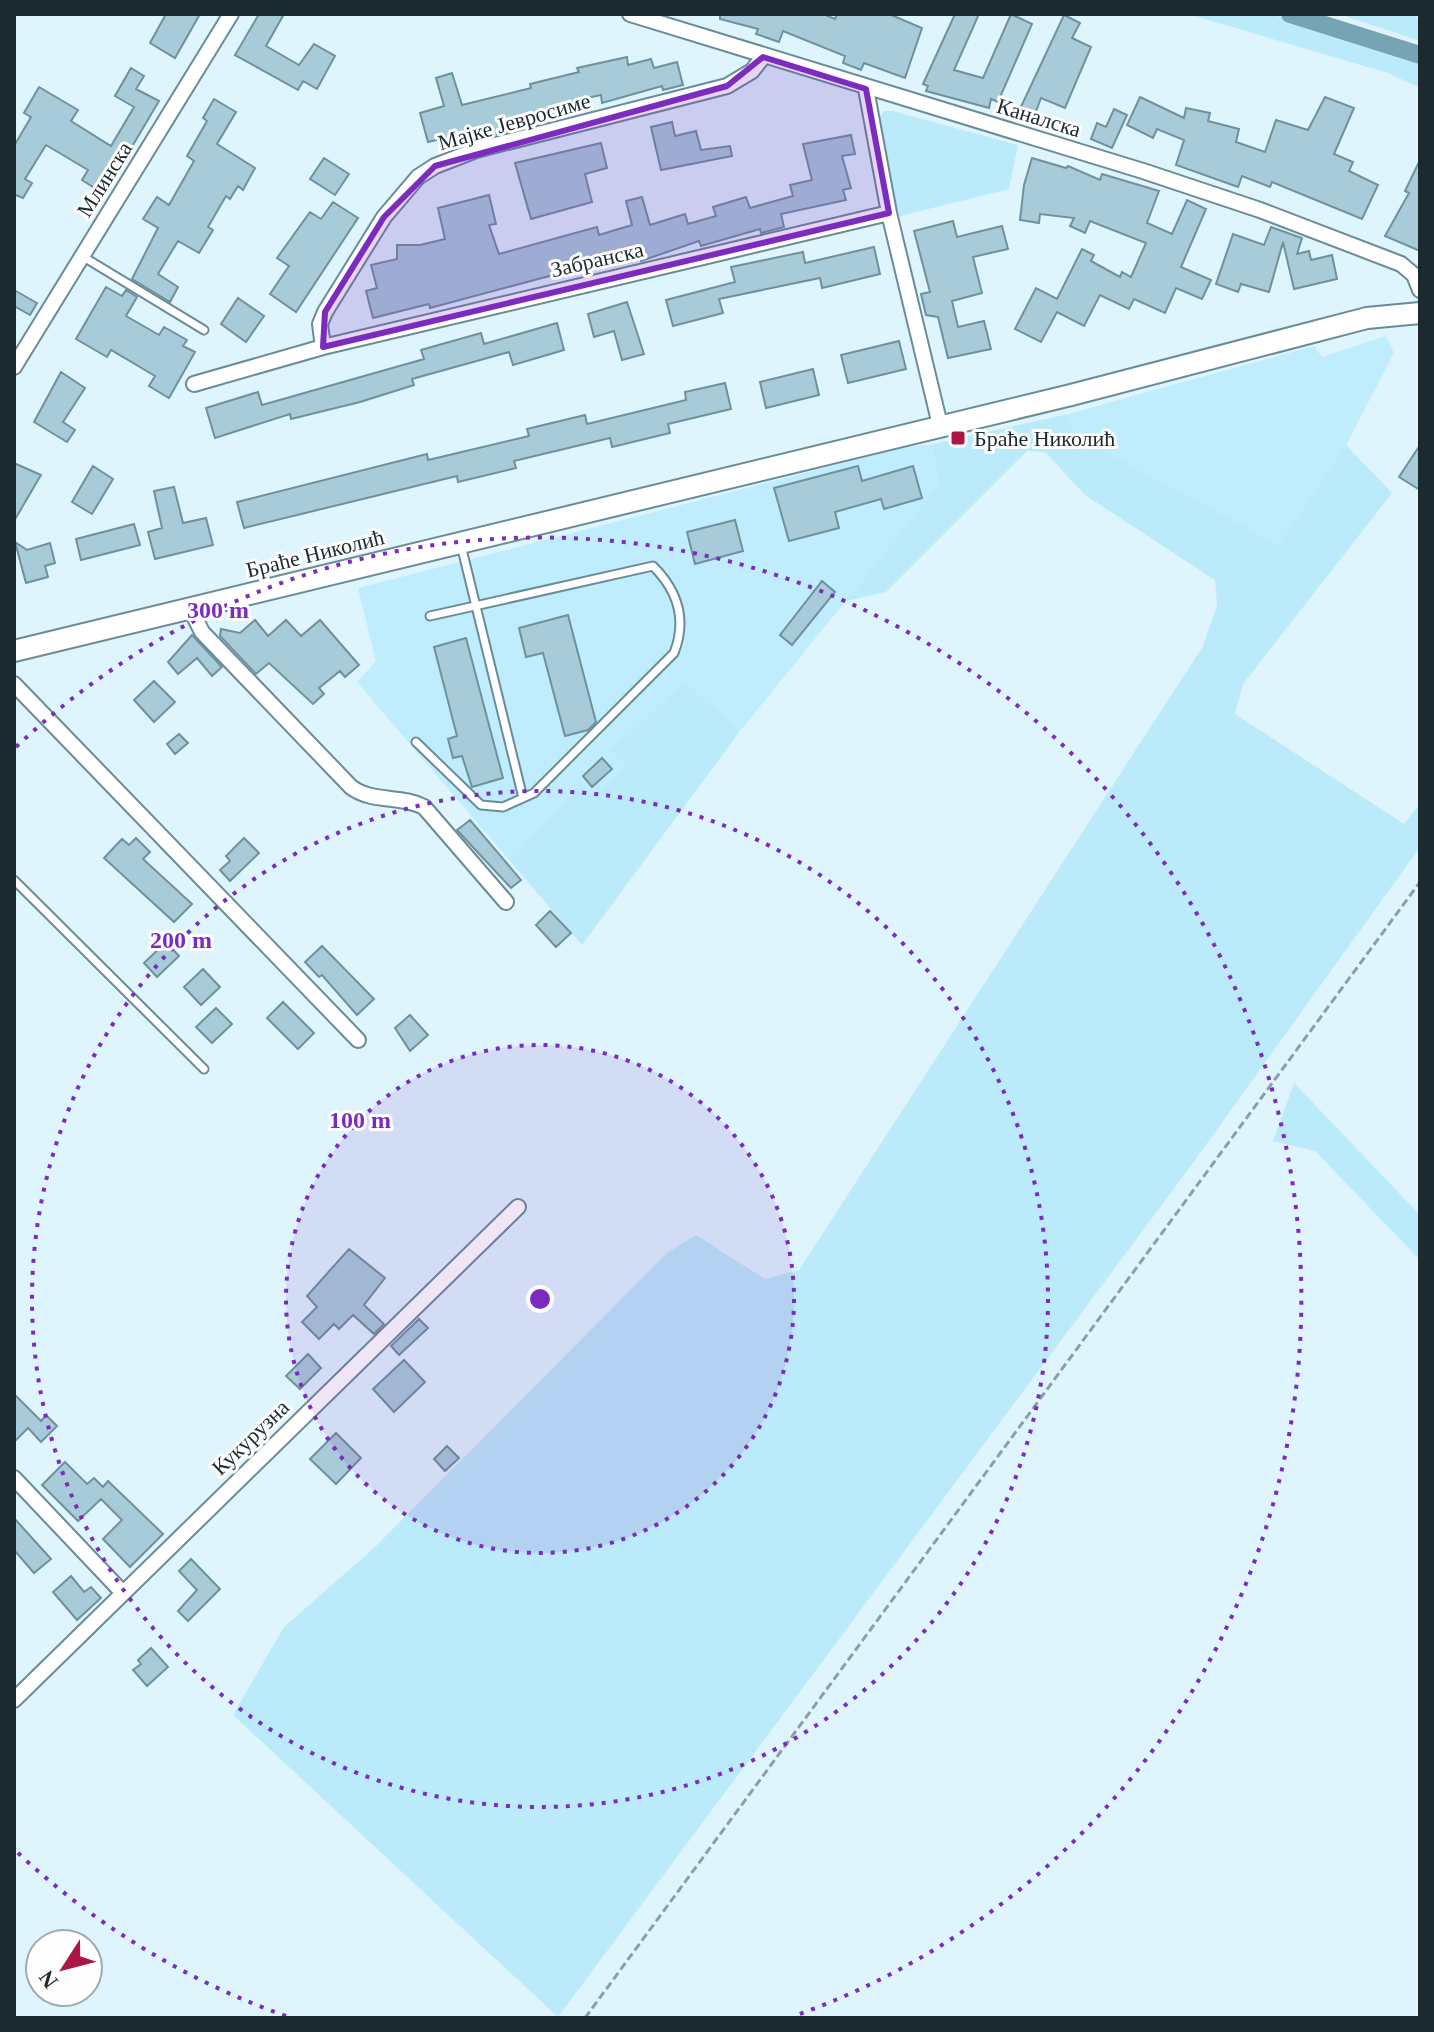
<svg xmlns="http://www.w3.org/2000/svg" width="1434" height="2032" font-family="'Times New Roman',serif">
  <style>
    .built { fill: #bfedfd }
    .green { fill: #bbeafa }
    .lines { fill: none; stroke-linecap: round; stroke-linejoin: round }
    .canal { stroke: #76a4b4; stroke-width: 18 }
    .building { fill: #a7cbd8; stroke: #6f919d; stroke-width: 2 }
    .service-casing { stroke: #6a8b97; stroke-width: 11 }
    .minor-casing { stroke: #6a8b97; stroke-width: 18 }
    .secondary-casing { stroke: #6a8b97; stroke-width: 24 }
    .path { stroke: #8d9fa6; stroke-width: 3; stroke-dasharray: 8 4; stroke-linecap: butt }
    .service { stroke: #fff; stroke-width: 7 }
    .minor { stroke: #fff; stroke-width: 14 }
    .secondary { stroke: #fff; stroke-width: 20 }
    .marked { fill: #7b2cbf; fill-opacity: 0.2; stroke: #7b2cbf; stroke-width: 6; stroke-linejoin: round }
    .ring { fill: none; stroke: #7b2cbf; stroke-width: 4; stroke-dasharray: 4 8 }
    .poi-dot { fill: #ab1643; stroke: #fefefe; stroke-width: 3 }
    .labels { text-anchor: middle; stroke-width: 6; stroke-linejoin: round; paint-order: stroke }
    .street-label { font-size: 22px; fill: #1c2a2f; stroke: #fefefe }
    .poi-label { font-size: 22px; fill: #1c2a2f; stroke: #fefefe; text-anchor: start }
    .centre { fill: #7b2cbf; stroke: #fefefe; stroke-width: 4 }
    .ring-label { font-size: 24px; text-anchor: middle; font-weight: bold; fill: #7b2cbf; stroke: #fefefe; stroke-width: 6; stroke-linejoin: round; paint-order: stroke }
  </style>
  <rect width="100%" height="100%" fill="#dff5fd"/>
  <path class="built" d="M1386 336 1394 353 1346 445 1278 544 1073 434 1068 414 1314 346 1322 357Z
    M933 444 940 485 740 731 684 681 610 751 625 765 595 798 580 784 510 861 357 682 376 661 358 588 906 447Z"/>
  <path class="green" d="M1188 14H1271L1420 64V88L1388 73Z
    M1339 14H1408L1420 18V41Z
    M884 111H893L1018 145 1009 189 896 217 878 119Z
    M1068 414 1073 434 1278 544 1346 445 1392 493 1243 684 1235 714 1404 824 1420 804V847L1190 1167 558 2017 233 1715 284 1627 374 1548 667 1253 696 1235 765 1279 799 1270 1203 646 1217 605 1215 580 1085 495 1045 452 1027 451 886 592 846 601 939 485 933 444Z
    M684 681 740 731 582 945 510 861 580 784 595 797 625 765 610 751Z
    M1294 1083 1420 1215V1260L1315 1151 1273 1141Z"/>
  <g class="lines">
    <path class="canal" d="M1290 14 1420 55"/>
  </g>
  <path class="building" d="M166 14H200L175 58 150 43Z
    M259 14H284L266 46 299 65 314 44 335 56 317 89 303 81 298 90 235 55Z
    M720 14H823L835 19 837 14H889L922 28 905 78 864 63 861 70 843 63 845 56 783 31 779 42 756 34 758 29 720 19Z
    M955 14H979L954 70 983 78 1011 14 1032 24 998 102 991 99 989 108 926 91 928 86 923 84Z
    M1064 15 1080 23 1072 38 1091 47 1065 108 1041 98 1034 117 1019 111Z
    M627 57 628 65 651 59 654 68 677 62 683 85 663 90 662 86 602 103 601 95 559 104 561 112 537 117 536 113 505 121 508 132 494 135 492 127 428 142 420 113 444 106 436 78 452 73 462 105 531 88 530 84 579 72 577 68Z
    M131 68 144 76 136 89 159 101 104 194 82 180 88 170 46 145 25 179 32 183 23 198 16 195 14 199V146L31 117 24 113 39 87 78 110 71 121 111 146 134 107 115 96Z
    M1140 97 1184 118 1186 108 1210 113 1208 121 1239 129 1236 142 1265 152 1276 120 1308 130 1325 97 1354 108 1334 154 1353 162 1349 171 1378 185 1362 219 1272 182 1270 187 1242 176 1238 187 1176 165 1184 140 1157 129 1153 138 1127 125Z
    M214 99 236 112 217 144 255 168 243 190 238 186 230 199 226 196 208 227 213 230 199 253 178 241 158 274 178 287 170 302 132 279 158 228 143 219 157 197 169 205 194 161 187 156 207 121 203 118Z
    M1114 109 1127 115 1112 148 1091 139 1097 123 1106 127Z
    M672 122 675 136 696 131 701 150 730 146 732 156 661 170 651 127Z
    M851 135 855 154 842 156 851 188 843 190 846 200 781 214 784 227 761 233 760 229 701 246 699 241 641 261 639 252 430 308 429 304 373 318 366 291 377 288 371 265 397 259V245H420L445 239 438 208 489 195 496 224 489 225 499 254 597 227 599 235 632 225 626 201 642 197 650 225 685 214 688 224 716 216 713 207 746 197 750 208 793 196 790 185 812 180 803 144Z
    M601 143 607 168 585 174 592 202 531 219 515 163Z
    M324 158 349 174 335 195 310 179Z
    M1032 158 1066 168 1068 166 1100 180 1102 174 1159 191 1147 223 1172 234 1187 200 1206 209 1181 267 1211 280 1202 299 1176 288 1165 313 1134 299 1129 309 1100 295 1084 326 1057 312 1041 342 1015 329 1036 288 1057 299 1082 249 1094 255 1091 261 1120 277 1122 272 1131 277 1146 243 1090 221 1085 233 1070 226 1074 218 1040 214 1039 223 1020 220 1024 185Z
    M1420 160V251L1385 236 1409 193 1405 191Z
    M333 202 358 218 296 312 270 294 289 266 277 258 310 212 321 219Z
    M953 221 957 237 1002 226 1008 249 973 257 982 293 952 301 958 327 984 321 991 349 948 358 938 317 926 315 921 294 930 292 914 231Z
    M1271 227 1302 238 1297 254 1309 251 1311 260 1332 255 1337 279 1294 289 1283 242 1269 292 1241 284 1238 292 1216 284 1233 234 1264 245Z
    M874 247 880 274 822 288 820 278 719 299 723 313 673 326 666 300 735 282 731 267 803 252 805 263Z
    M106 287 122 296 126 290 137 297 126 316 159 335 164 327 187 340 183 346 195 352 169 398 149 386 155 376 111 350 107 357 76 339Z
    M14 290 37 303 30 315 14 306Z
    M238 298 264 316 246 342 221 324Z
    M627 302 644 354 622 360 614 331 594 337 588 314Z
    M557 323 564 350 513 365 509 352 412 379 414 385 360 402 291 419 290 414 215 438 206 408 258 392 262 405 424 359 421 350 481 333 484 344Z
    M899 341 906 369 848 383 841 355Z
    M813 369 819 395 766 408 760 382Z
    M61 372 85 388 63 422 75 430 67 442 34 422Z
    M725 383 731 409 668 424 670 433 612 447 610 438 514 461 516 468 458 482 457 476 244 528 237 502 427 454 428 460 529 436 527 429 585 415 587 424 686 400 685 392Z
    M1420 445V490L1399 477Z
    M14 463 41 475 14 521Z
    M93 466 113 479 92 514 72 502Z
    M858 466 862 481 913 466 922 498 884 509 881 499 835 512 839 528 789 541 774 488Z
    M174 487 183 523 206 518 213 545 155 559 148 532 162 528 154 491Z
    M735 520 743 551 695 564 687 532Z
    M134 524 140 545 81 560 76 539Z
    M15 542 27 550 50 543 55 563 45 566 48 577 26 583Z
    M822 581 835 592 792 645 780 635Z
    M568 615 596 722 588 730 565 736 543 653 526 657 519 628Z
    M255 620 268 636 286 620 301 636 320 620 359 665 345 677 340 671 319 688 324 694 313 704 269 663 256 674 220 636 221 629 240 633Z
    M192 635 222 667 212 676 197 658 178 674 168 662Z
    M466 638 503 778 472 787 462 756 453 758 448 739 457 736 434 647Z
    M154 681 175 702 154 722 134 700Z
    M179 734 188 743 175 754 167 744Z
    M602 758 612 769 592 787 583 776Z
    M470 820 521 880 511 888 457 830Z
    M136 838 150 852 143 859 192 904 174 922 104 858 122 839 129 845Z
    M244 838 259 853 230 881 220 870 230 861 226 856Z
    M550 911 571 933 556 947 536 925Z
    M166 942 179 956 157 977 144 963Z
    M322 946 374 999 357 1015 322 975 319 977 305 962Z
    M203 969 220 987 201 1005 184 987Z
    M283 1002 314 1033 298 1049 267 1018Z
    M216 1008 232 1024 212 1043 196 1027Z
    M410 1015 428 1035 410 1051 395 1028Z
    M349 1249 385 1278 364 1305 384 1324 374 1334 353 1315 339 1329 334 1324 319 1339 302 1322 317 1307 307 1296Z
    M419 1319 428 1328 399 1355 391 1346Z
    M308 1354 321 1368 300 1389 286 1376Z
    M404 1360 425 1382 394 1412 373 1389Z
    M14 1394 41 1421 46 1415 57 1426 41 1442 28 1428 14 1442Z
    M336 1433 361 1458 336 1484 310 1459Z
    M447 1446 459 1458 445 1471 434 1459Z
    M65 1462 87 1484 94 1478 103 1487 108 1481 163 1534 130 1567 103 1539 122 1520 101 1499 78 1521 42 1485Z
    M14 1518 51 1559 34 1573 14 1550Z
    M191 1559 220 1589 188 1621 178 1611 197 1590 179 1571Z
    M71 1576 84 1592 91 1587 101 1598 77 1620 53 1592Z
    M151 1648 168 1667 147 1686 133 1670 141 1664 138 1660Z"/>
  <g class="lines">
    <g class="service-casing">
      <path id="service" d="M82 256 204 330
        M461 545 523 798
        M416 742 481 805 503 807 534 793 674 653C687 620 678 591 653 566L430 616
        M14 880 204 1069"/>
    </g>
    <g class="minor-casing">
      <path id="minor" d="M630 14 1143 171 1260 210 1401 264 1414 275 1420 290
        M866 89 889 213 940 425
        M323 347 320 324 325 312 384 217 418 177 435 166 476 150 727 86 752 71 763 57
        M14 367 231 14
        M194 384 323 347 889 213
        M190 608 202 632 351 787C372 803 401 795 424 807L506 902
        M14 684 358 1040
        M14 1478 122 1592
        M14 1700 518 1207"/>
    </g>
    <g class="secondary-casing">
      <path id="secondary" d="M14 651 1071 395 1367 318 1420 313"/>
    </g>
    <path class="path" d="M585 2018 1420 882"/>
    <use href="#service" class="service"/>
    <use href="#minor" class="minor"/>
    <use href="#secondary" class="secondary"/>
  </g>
  <path class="marked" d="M763 57 866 89 889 213 323 347 325 312 384 217 435 166 727 86Z"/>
  <circle cx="540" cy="1299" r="254" fill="#7b2cbf" fill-opacity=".12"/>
  <g class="ring">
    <circle cx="540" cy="1299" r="254"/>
    <circle cx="540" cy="1299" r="508"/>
    <path d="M286 2016A761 761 0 0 1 16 1851M16 747A761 761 0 1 1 794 2016"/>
  </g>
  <rect class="poi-dot" x="950" y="430" width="16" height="16" rx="4"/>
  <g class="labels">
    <g class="street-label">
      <text transform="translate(1039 117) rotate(17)" y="8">Каналска</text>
      <text transform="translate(514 121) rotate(-16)" y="8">Мајке Јевросиме</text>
      <text transform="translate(104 179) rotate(-58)" y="8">Млинска</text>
      <text transform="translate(597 259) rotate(-13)" y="8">Забранска</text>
      <text transform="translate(315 553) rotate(-14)" y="8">Браће Николић</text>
      <text transform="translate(250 1437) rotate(-44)" y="8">Кукурузна</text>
    </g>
    <g class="poi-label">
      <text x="974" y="446">Браће Николић</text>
    </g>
  </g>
  <circle cx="540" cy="1299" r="12" class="centre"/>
  <g class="ring-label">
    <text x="218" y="618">300 m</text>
    <text x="181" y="948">200 m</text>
    <text x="360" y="1128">100 m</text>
  </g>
  <rect width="1434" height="2032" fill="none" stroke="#1c2a2f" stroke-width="32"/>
  <g transform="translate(64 1968) rotate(234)"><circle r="38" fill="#fefefe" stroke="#a4a9ab" stroke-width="2"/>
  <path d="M0-6L14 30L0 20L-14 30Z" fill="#ab1643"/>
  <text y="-12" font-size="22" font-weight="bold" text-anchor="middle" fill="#1c2a2f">N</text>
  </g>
</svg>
